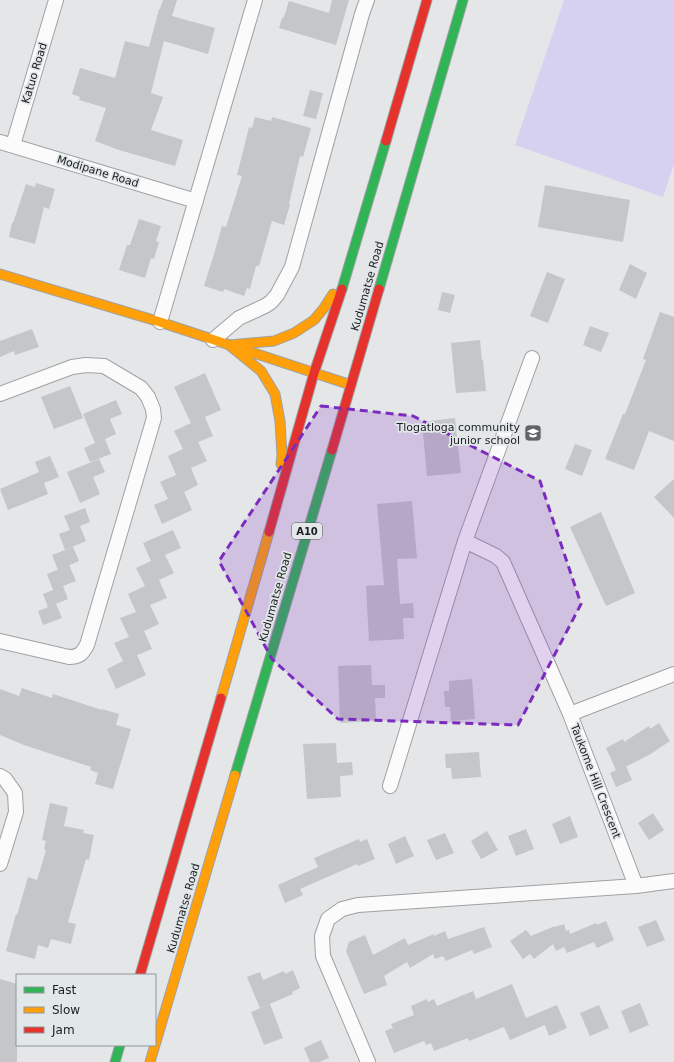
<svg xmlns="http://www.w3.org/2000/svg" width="674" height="1062" font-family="'DejaVu Sans',sans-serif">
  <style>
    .green { fill: #d7d1f1 }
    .building { fill: #c4c6c7 }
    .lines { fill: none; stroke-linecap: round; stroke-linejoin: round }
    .street-casing { stroke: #9fa1a2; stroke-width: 16 }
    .fast-casing { stroke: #9fa1a2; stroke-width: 11 }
    .slow-casing { stroke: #9fa1a2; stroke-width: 11 }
    .jam-casing { stroke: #9fa1a2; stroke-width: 11 }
    .street { stroke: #fbfbfc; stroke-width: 14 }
    .fast { stroke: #30b455; stroke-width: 9 }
    .slow { stroke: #ff9f0a; stroke-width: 9 }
    .jam { stroke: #e5322d; stroke-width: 9 }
    .marked { fill: #7b2cbf; fill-opacity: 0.2; stroke: #7b2cbf; stroke-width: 3; stroke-dasharray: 8 5; stroke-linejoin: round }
    .labels { text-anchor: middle; stroke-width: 3.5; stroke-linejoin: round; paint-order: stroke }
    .shield { fill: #e2e7ea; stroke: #575a5b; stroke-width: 1 }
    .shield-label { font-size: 10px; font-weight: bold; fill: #1b1d1e }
    .street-label { font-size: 11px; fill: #1b1d1e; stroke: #e2e7ea }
    .poi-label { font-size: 11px; fill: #1b1d1e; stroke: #e2e7ea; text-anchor: end }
  </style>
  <rect width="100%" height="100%" fill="#e4e6e8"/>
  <path class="green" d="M564 0H674V164L663 197 515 145Z"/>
  <path class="building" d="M163 0H177L172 16 215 28 208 54 164 41 151 93 163 97 151 130 183 140 175 166 119 150 95 141 106 108 79 100 80 97 72 94 80 68 115 78 125 41 149 47 159 9H160Z
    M332 0H349L336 45 279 28 282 18 284 17 289 1 329 13Z
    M310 90 323 93 316 119 303 116Z
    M255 117 271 121 272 117 311 128 303 157 300 156 289 204 290 205 284 225 272 221 259 266H256L250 289 247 288 244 296 224 289 223 292 204 286 212 260V261L222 226 226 227 242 176 237 175 249 127 252 128Z
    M36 183 55 189 49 209 44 207 35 244 9 237 12 223H13L26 184 35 187Z
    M545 185 630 200 623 242 538 227Z
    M139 219 161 226 156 241 159 242 154 259 151 258 145 278 119 270 127 245H130Z
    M630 264 647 273 636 299 619 290Z
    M547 272 565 279 548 323 530 316Z
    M442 292 455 295 450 313 438 310Z
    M660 312 674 317V441L649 431 634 470 605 459 623 414H625L646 360 643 359Z
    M590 326 609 333 601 352 583 345Z
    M32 329 39 347 15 355 14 351 0 357V341Z
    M480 340 482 360H483L486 391 456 393 451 343Z
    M205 373 221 410 205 417 213 436 198 442 207 461 191 468 198 485 184 492 192 510 162 524 154 505 168 499 160 482 176 475 168 456 183 449 174 431 191 423 174 387Z
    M70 386 83 418 54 429 41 397Z
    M116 400 122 414 110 419 116 434 105 439 111 454 90 462 84 448 95 443 83 414Z
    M455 418 461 473 427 476 422 422Z
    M575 444 592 450 582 476 565 469Z
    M50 456 59 477 44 483 48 494 8 510 0 489 39 472 35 462Z
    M99 459 105 472 93 477 100 494 80 503 67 472Z
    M674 479V518L654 497Z
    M412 501 417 558 397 559 400 604 413 603 414 618H403L404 639 369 641 366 586 384 585 377 504Z
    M85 508 90 522 80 526 86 541 65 550 59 534 70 530 64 516Z
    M601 512 635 593 606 606 570 527Z
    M173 530 181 548 165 555 174 573 159 580 167 598 150 605 159 624 144 631 152 649 137 655 146 675 116 689 107 669 123 661 114 643 129 637 120 618 136 612 128 594 145 586 136 568 151 561 143 543Z
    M73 547 79 561 58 570 52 555Z
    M69 565 76 581 63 586 68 599 48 607 43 594 53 590 47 574Z
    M56 604 62 618 43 625 38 611Z
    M371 665 372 685H385V698H375L376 721 340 723 338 666Z
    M472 679 475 719 451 721 450 707H445L444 691H449V681Z
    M22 688 52 698 53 694 102 710V709L119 714 116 725 131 729 113 789 95 784 98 773 90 770 91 767 24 745 0 735V689L19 696Z
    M659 723 670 741 649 755 621 769 626 766 632 780 616 787 610 773 616 770 606 748 623 739 624 742 649 726 650 729Z
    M336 743 337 763 352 762 353 775 340 776 341 797 307 799 303 744Z
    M479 752 481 777 452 779 451 768H446L445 754Z
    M50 803 68 807 64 826 84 830 83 833 94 835 89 860 86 859 68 922 76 924 71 944 51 939 48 948 38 945 35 959 6 951 16 914 17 915 28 877 37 880 46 850 44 849 46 841 42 840Z
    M653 813 664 830 649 840 638 823Z
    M570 816 578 837 560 844 552 824Z
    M526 829 534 849 516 856 508 836Z
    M487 831 498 850 481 859 471 841Z
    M445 833 454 853 436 860 427 840Z
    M405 836 414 856 396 864 388 844Z
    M359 839 360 842 367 839 375 859 358 866 357 864 300 889 303 895 285 903 278 885 318 867 314 858Z
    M656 920 665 940 647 947 638 927Z
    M606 921 614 940 597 948 594 942 567 953 564 947 556 951 553 944 534 959 530 954 523 959 510 941 526 930 531 936 555 926V927L564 924 566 931 569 930 570 934 596 923 597 925Z
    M484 927 492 947 474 954 472 950 446 961 443 956 435 959 433 954 410 968 407 962 384 976 387 985 364 994 346 951 349 942 365 935 373 955 405 938 408 945 434 934V936L445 931 448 939Z
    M293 970 300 988 292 992 293 994 260 1008 247 977 260 972 263 980 284 971 285 974Z
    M0 979 17 984V1062H0Z
    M512 984 526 1018 557 1005 567 1028 549 1036 545 1025 510 1040 504 1027 469 1041 468 1038 434 1051 431 1043 426 1045 424 1041 394 1053 385 1031 393 1028 391 1024 414 1015 411 1006 427 999 428 1002 434 999 437 1006 473 991 476 999Z
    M640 1003 649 1025 630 1033 621 1011Z
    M270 1004 283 1038 264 1045 251 1012Z
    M599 1005 609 1028 590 1036 580 1013Z
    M321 1040 329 1058 319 1062H310L304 1048Z"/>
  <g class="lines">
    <g class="street-casing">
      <path id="street" d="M0 142 196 201
        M13 145 56 0
        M160 322 255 0
        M213 340 239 318 265 306 271 302 277 295 292 267 362 14 367 0
        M0 394 72 367 86 365 104 366 141 388 148 397 153 409 154 418 87 645C82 654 79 657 69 657L0 641
        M465 541 496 556 503 562 570 714 636 886
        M570 714 674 674
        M0 776 5 779 15 793 16 812 0 864
        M390 786 465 541 532 358
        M368 1062 323 956 322 936 328 919 342 909 358 905 636 886 674 881"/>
    </g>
    <g class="fast-casing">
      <path id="fast" d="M342 289 386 141
        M379 289 463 0
        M235 775 332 450
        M115 1062 120 1045"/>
    </g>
    <g class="slow-casing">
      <path id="slow" d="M0 274 160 322 351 385
        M229 345 261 371 275 394 280 421 282 456 281 464
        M229 345 274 341 294 333 314 320 324 308 333 294
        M221 698 269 532
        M150 1062 235 775"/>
    </g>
    <g class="jam-casing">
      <path id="jam" d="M386 141 427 0
        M332 450 379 289
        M269 532 314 373 342 289
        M140 975 221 698"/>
    </g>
    <use href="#street" class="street"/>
    <use href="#fast" class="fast"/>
    <use href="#slow" class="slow"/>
    <use href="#jam" class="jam"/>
  </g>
  <path class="marked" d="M321 406 413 416 540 481 581 604 518 725 338 719 272 659 219 561Z"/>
  <defs>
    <g id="school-square" transform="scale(0.9)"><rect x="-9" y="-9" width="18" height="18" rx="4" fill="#616365" stroke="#e2e7ea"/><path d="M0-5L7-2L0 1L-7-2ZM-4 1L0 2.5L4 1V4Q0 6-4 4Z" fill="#fff"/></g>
  </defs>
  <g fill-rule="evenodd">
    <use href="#school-square" x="533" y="433"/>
  </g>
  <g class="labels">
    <rect class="shield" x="292" y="523" width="30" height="16" rx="3"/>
    <g class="shield-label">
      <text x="307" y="535">A10</text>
    </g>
    <g class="street-label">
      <text transform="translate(34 73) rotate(-73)" y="4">Katuo Road</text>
      <text transform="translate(98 171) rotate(17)" y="4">Modipane Road</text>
      <text transform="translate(367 286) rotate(-74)" y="4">Kudumatse Road</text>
      <text transform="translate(275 597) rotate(-74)" y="4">Kudumatse Road</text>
      <text transform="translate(596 781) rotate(69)" y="4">Taukome Hill Crescent</text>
      <text transform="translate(183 908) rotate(-74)" y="4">Kudumatse Road</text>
    </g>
    <g class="poi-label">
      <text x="520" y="431">Tlogatloga community<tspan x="520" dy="13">junior school</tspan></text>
    </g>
  </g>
  <rect x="16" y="974" width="140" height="72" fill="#e2e7ea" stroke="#929698"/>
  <rect x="24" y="987" width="20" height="6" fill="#30b455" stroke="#929698"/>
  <text x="52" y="994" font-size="12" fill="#1b1d1e">Fast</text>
  <rect x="24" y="1007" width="20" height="6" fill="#ff9f0a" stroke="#929698"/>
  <text x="52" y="1014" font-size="12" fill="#1b1d1e">Slow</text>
  <rect x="24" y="1027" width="20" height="6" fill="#e5322d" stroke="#929698"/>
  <text x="52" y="1034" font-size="12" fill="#1b1d1e">Jam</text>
</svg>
